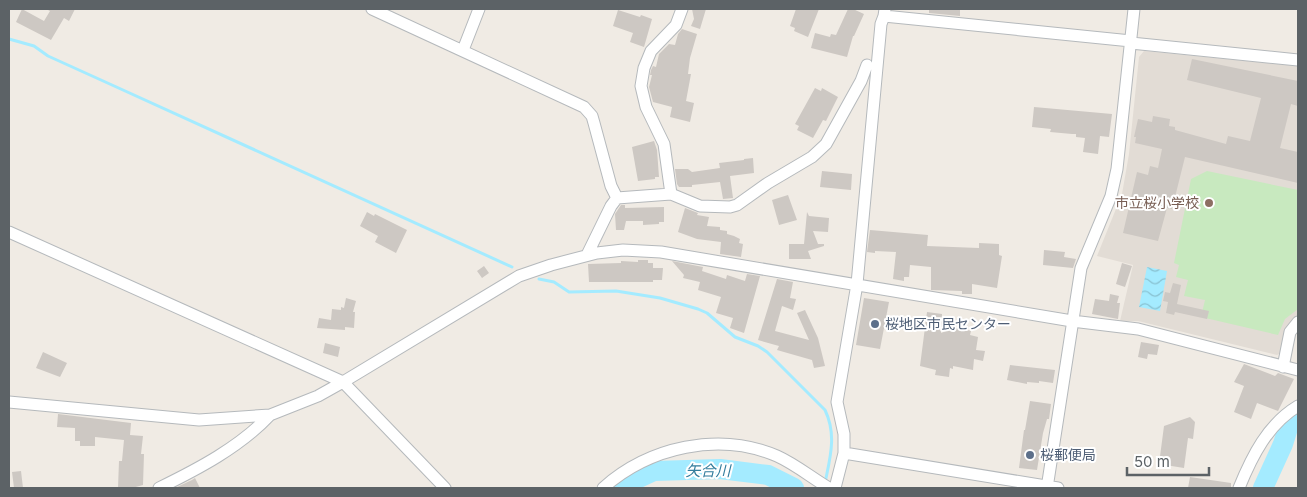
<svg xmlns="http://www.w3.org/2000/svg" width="1307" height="497" font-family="Inter,'Noto Sans JP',sans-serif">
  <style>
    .education { fill: #e2dcd5 }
    .pitch { fill: #c8e9bf }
    .water { fill: url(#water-waves) }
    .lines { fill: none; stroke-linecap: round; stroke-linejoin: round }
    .stream { stroke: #a4ebff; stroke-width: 3 }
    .river { stroke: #a4ebff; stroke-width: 20 }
    .building { fill: #cdc8c3 }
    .minor-casing { stroke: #b5b9bc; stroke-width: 13 }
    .minor { stroke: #fff; stroke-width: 11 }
    .education-dot { fill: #8d6e63; stroke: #fff; stroke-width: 2 }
    .service-dot { fill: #5c6f8a; stroke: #fff; stroke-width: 2 }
    .labels { text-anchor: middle; stroke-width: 4; stroke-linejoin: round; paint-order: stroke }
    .education-label { font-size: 14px; fill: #785e54; stroke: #fff; text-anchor: end }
    .service-label { font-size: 14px; fill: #4e5e75; stroke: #fff; text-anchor: start }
    .water-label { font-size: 15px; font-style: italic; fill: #337d9d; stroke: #fff }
  </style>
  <defs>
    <pattern id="water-waves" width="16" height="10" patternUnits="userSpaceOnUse" patternTransform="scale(1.25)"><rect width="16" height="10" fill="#a4ebff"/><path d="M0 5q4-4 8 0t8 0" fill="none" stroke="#89c2d2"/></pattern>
  </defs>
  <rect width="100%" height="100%" fill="#f0ebe4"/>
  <path class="education" d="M1144 51 1298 66V318L1281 353 1277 355 1138 321H1120L1133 265 1097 256 1122 194 1129 154 1139 57Z"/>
  <path class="pitch" d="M1207 171 1298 190V309L1285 319 1278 335 1201 317 1205 300 1184 296 1188 280 1176 277 1179 265 1174 263 1191 179Z"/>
  <path class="water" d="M1147 267 1167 271 1160 311 1139 307Z"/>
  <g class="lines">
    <path class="stream" d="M9 39 34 46 48 56 112 85 512 267
      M539 279 554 282 569 292 616 291 660 298 698 309 707 313 735 337 758 346 767 352 825 410C837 435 830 458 825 483"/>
    <path class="river" d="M622 488 626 484 654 471 720 469 768 475 794 488
      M1263 488 1283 444 1288 428 1293 421 1298 419"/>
  </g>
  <path class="building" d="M22 9 44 21 50 11 46 9H75L69 21 64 18 51 40 16 22Z
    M692 9H706L700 29 691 26 694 19Z
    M796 9H819L808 37 794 31 795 28 790 26Z
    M848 9H853L864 14 854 36H853L847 57 811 48 815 33 830 37 831 34 836 35Z
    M929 9H960V16L929 13Z
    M618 10 640 17 641 15 652 19 644 47 630 42 633 33 613 26Z
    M682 29 697 34 690 58 688 74H691L686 101 694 103 690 122 670 117 672 107 653 102 649 87 652 75H650L651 70 653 66 656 67 659 54 669 44 675 45 678 34Z
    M1192 59 1298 81V106L1291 104 1280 148 1298 152V183L1185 157 1172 209 1167 208 1158 241 1123 233 1137 172 1148 175 1150 166 1158 168 1162 149 1135 143 1136 137H1134L1138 119 1152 122 1153 116 1170 119 1169 126 1175 127V130L1226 144 1228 136 1250 141 1261 98 1187 80Z
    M815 88 821 91 822 88 838 97 826 121 823 120 813 138 797 130 799 126 795 124Z
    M1034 107 1112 114 1109 137 1100 136 1098 154 1083 152 1085 138 1076 137V134H1072L1050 132 1051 129 1032 127Z
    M654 141 657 150 659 177H655V179L638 181 632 147Z
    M753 158 754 173 730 176 733 198 723 199 720 182 692 185V187H679L677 184 675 169H688L692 172 720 168 719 163 744 160V159Z
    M822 171 852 174 851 190 820 187Z
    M788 195 797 220 779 225 772 200Z
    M621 205H625V208L664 207V222H659V224L643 225V221H626L624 230H616L615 214Z
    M685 208 698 213 697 215 709 217 707 226 720 227V230L727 231V234L734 236 740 239 739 243 743 244 741 257 720 254 721 242 697 239 678 232Z
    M367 212 374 216 375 214 407 230 396 253 375 242 378 236 360 226Z
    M807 212 809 216 829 218 828 232 813 231 818 244H824V246L808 251 811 259H789V244H804Z
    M870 230 928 235 927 246 979 248V243L999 244V255L1002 256 997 288 972 284V294H962V291L931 290V267L910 265 909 277H904V281L893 279 896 252 875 251V253L867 252Z
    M1044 250 1065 252 1064 257 1076 259 1073 268 1043 265Z
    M638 260H648V263H653V268H663L662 280H653V282H589L588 264 621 263V261L638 262Z
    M672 261 703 267 702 271 726 279 727 275 745 281 747 274 760 276 744 333 730 328 733 318 716 313 721 297 698 290 700 282 683 278 684 275Z
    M1122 263 1132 266 1125 287 1116 284Z
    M484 266 489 273 482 278 477 271Z
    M777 279 793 282 790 298 796 299 793 310 782 306 775 331 809 340 797 313 805 310 818 338 825 366 814 368 812 360 777 350 779 346 758 340Z
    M1173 283 1181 285 1177 304 1209 311 1207 319 1175 312 1174 315 1166 313 1168 302 1163 301 1165 292 1170 293Z
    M1110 294 1119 296 1117 303H1120L1118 319 1092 314 1095 299 1109 301Z
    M346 298 356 301 353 312H355L354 328 345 327V330L317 328 319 318 331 320 332 309 341 310V307L344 308Z
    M864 298 889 302 880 349 856 345Z
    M927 312 942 314 941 333 954 328 964 329 971 331 970 335 978 337 976 350 985 351 983 361 974 359 973 370 953 366V369L950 368 949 377 935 375 936 370 920 366Z
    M1141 342 1159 345 1157 355 1148 354 1147 359 1138 357Z
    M325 343 340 347 338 357 323 353Z
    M43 352 67 363 60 377 36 368Z
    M1244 364 1275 376 1278 373 1294 379 1278 411 1257 403 1251 419 1234 412 1244 386 1234 382Z
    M1010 365 1055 370 1053 383 1039 381V383L1027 382V384L1007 380Z
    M1030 401 1051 404 1049 419H1047L1043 433 1037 470 1019 468 1024 430H1025Z
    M58 414 131 423 130 435 143 436 141 454H144L143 485 132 488H118L119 461H122L124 440 95 437V446H80V441H75V428L57 427Z
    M1190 417 1195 422 1193 439 1188 438 1184 468 1159 464 1164 426Z
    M21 471 23 488H14L12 472Z
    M1190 477 1231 483V488H1188Z
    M195 478 200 488H175L192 480Z"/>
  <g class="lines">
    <g class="minor-casing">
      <path id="minor" d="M372 9 584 107 592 116 594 123 611 186 617 198
        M884 16 1131 41
        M1131 43 1298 60
        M463 50 479 9
        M671 194 664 144 646 107 641 86 644 68 651 51 676 25 682 9
        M9 232 343 382 445 488
        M587 255 611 206 617 198 671 194 700 206 730 207 737 205 768 183 812 157 826 144 861 81 867 65
        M1283 367 1290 332 1298 322
        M9 402 199 420 270 415 318 396 343 382 519 276 551 265 597 253 623 250 661 252 1072 321 1138 329 1298 370
        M844 453 1058 488
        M159 488C198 469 240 447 270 415
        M603 488C649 447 719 431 777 456 795 464 812 478 829 488
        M835 488 844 453V434L837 402 857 284 881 24 884 16 885 9
        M1047 488 1081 268 1111 196 1117 169 1134 9
        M1239 488C1252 456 1268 424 1298 406"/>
    </g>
    <use href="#minor" class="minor"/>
  </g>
  <circle class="education-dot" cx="1209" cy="203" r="5"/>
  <g class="service-dot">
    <circle cx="875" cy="324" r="5"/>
    <circle cx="1030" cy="455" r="5"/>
  </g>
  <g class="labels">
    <g class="education-label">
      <text x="1199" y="208">市立桜小学校</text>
    </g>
    <g class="service-label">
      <text x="885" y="329">桜地区市民センター</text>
      <text x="1040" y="460">桜郵便局</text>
    </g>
    <g class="water-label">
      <text x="708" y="476">矢合川</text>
    </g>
  </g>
  <rect width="1307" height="497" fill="none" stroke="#5c6266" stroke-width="20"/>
  <path d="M1127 467v8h82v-8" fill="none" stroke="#5c6266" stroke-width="2.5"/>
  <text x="1134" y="467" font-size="15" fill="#5c6266" stroke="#ffffff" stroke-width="4" paint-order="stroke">50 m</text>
</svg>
